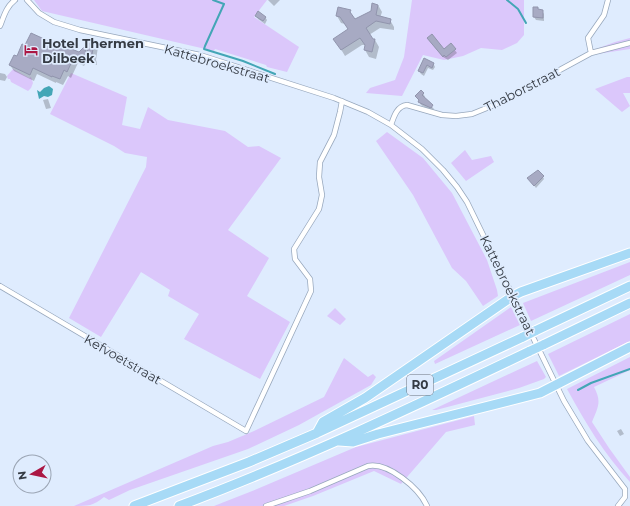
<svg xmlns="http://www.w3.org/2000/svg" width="630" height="506" font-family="Montserrat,sans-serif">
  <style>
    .green { fill: #dbc7fb }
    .water { fill: #43a6b6 }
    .shadow { fill: #0003 }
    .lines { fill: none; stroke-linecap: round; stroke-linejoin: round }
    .stream { stroke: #43a6b6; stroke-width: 2 }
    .building { fill: #a7aac3; stroke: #9195ad }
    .street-casing { stroke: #98a8bd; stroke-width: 6 }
    .highway-casing { stroke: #fff; stroke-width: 11 }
    .street { stroke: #fff; stroke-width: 4.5 }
    .highway { stroke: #a7daf6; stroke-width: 9 }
    .highway-bridge-casing { stroke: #fff; stroke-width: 11; stroke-linecap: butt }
    .highway-bridge { stroke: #a7daf6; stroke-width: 9 }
    .labels { text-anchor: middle; stroke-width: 3.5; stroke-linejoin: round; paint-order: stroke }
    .shield { fill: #dfecfe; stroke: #68707c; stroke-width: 1 }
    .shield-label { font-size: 12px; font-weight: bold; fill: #353b44 }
    .poi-label { font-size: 13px; font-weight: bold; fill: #353b44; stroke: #dfecfe; text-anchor: start }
    .street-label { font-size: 13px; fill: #353b44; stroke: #dfecfe }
  </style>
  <rect width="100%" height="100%" fill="#dfecfe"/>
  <path class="green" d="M34 0H267L254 17 299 47 287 72 267 67 266 65 215 49 214 51 42 11Z
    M412 0H524V35L517 43 502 50 481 48 463 56 444 60 423 55 402 96 366 93 370 88 395 80 404 57Z
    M630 38V49L597 54 596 49 615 42Z
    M13 69 29 78 31 77 33 83 31 88 28 91 11 82 10 79H8L7 76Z
    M71 73 127 97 122 125 140 129 148 107 168 120 225 131 248 147 259 146 281 158 228 230 269 258 247 296 290 322 260 379 184 339 199 314 168 296 170 290 141 272 101 337 69 318 146 167 147 157 125 153 114 146 50 114Z
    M627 77H630V93H623L630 106 622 112 595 89Z
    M387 132 423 158 452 193 487 260 497 290 498 296 483 306 466 281 452 268 413 195 376 141Z
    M465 150 472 160 491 156 494 162 466 181 451 163Z
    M630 262V275L531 321 523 303Z
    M511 307 520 325 435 364 434 361Z
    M335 308 346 319 340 325 327 316Z
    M630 314V341L559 376 548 354Z
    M630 357V370L594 387C602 402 598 407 592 422L609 448 630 477V482C604 454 585 422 567 389Z
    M344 358 368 377 373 374 376 377 371 385 299 425 248 449 130 490 109 500 104 497C93 506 88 506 74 506L213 446 228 442 254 431 324 397Z
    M537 361 546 377 544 379 519 388 436 410H432Z
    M474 416 475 425 446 432 401 484 374 471 313 496 284 506H214L257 489 356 447Z"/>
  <path class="water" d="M49 86 53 89 52 95 48 97 44 96 39 99 37 90 40 92 44 88Z"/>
  <path class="shadow" d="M268 0H280L274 6Z
    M378 5 382 12 380 18 390 20 394 27V30L380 28 369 35 372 39 375 40 379 47 376 59 369 57 365 50 366 45H362L345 56 339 46 349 30 345 24 341 23 337 16 350 11 354 20 372 11Z
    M534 8 542 11 544 14V21L536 20 534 17Z
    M256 16 265 17 267 20 265 24 258 19Z
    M428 39 444 51 451 45 457 53 448 60 443 57Z
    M94 41 98 47 96 60 97 63V65L87 61 84 66 78 63 71 78 68 76 63 85 56 82V83L37 74 34 81 14 71 10 65 17 57 54 45 79 54 87 45 89 48Z
    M425 59 433 63 435 67 433 70 428 68 424 76 421 74 419 71Z
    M0 73 5 74 7 77 5 81 0 80Z
    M423 93 425 97 424 98 434 109 432 111 421 105 416 96Z
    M48 99 51 108 46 109 43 100Z
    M543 177 544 179 536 188 530 180Z
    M621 429 624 434 620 436 617 431Z"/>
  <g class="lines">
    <path class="stream" d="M213 0 224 4 205 46 204 49 243 61 275 74
      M507 0 518 9 526 23
      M578 390 591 383 630 369"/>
  </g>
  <path class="building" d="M372 3 378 5 376 15 391 19 390 24 376 21 366 28 373 39H375L372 52 364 50 365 45 360 38 341 50 333 39 348 29 340 17 336 16 338 7 351 10 350 12 355 19 371 11Z
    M533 7H538V9L543 10V18L533 17Z
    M258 11 266 17 263 21 255 16Z
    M31 33 53 43 54 42 79 52 87 44H88L85 51 87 52 90 39 95 40 92 54 94 55 93 59 83 55 81 60 74 57 67 72 64 70 60 79 52 76V77L33 68 30 75 9 65 14 55 17 56 22 44 25 45Z
    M432 34 444 49 451 43 456 49 446 57 444 55 443 57 427 38Z
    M424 58 434 63 432 68 427 65 423 73 418 71Z
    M421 90 424 93 422 95 433 105 431 108 418 102 419 100 415 96Z
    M538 170 544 176 534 186 527 178Z"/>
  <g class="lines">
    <g class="street-casing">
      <path id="street" d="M27 0 39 13 54 22 80 30 200 55 334 98 368 112 391 125 422 149 443 170 457 187 467 202 564 401 588 441 625 489V497L618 506
        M0 26C4 16 6 7 15 0
        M591 53 588 38 604 15 608 0
        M391 125C394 116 397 106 407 105L442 115 456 116 472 114 499 103 591 53 630 43
        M0 286 246 431 311 291 310 279 295 259 294 249 319 209 322 195 319 177 320 162 334 135 340 112 342 101
        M266 506 310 491 368 466C388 462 419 488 427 506"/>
    </g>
    <g class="highway-casing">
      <path id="highway" d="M535 331 630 286
        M543 345 630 303
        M317 433 323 422 365 398 513 296 521 292 630 253
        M339 441 353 442 378 434 540 393 630 347
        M134 506 249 462 317 433 523 337
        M179 506C299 461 415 406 530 351"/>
    </g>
    <use href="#street" class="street"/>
    <use href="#highway" class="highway"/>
    <g class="highway-bridge-casing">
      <path id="highway-bridge" d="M523 337 535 331
        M530 351 543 345"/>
    </g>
    <use href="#highway-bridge" class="highway-bridge"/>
  </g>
  <defs>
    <g id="hotel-bare" transform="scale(1.08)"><path d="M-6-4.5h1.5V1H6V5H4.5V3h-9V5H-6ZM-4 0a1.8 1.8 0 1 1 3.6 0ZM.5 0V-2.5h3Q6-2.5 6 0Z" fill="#ab1744" stroke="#dfecfe" stroke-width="2.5" paint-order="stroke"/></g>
  </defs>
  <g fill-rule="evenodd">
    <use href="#hotel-bare" x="31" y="50"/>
  </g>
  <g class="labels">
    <rect class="shield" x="407" y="375" width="26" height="20" rx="3"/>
    <g class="shield-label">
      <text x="420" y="389">R0</text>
    </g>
    <g class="poi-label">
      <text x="42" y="48">Hotel Thermen<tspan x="42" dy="15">Dilbeek</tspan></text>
    </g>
    <g class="street-label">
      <text transform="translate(217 63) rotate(16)" y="5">Kattebroekstraat</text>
      <text transform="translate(522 89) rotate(-27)" y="5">Thaborstraat</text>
      <text transform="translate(508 285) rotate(64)" y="5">Kattebroekstraat</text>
      <text transform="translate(123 359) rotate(30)" y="5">Kefvoetstraat</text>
    </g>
  </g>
  <g transform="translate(32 474) rotate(261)"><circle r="19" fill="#dfecfe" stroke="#9ba5b4"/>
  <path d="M0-3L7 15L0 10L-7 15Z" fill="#ab1744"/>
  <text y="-6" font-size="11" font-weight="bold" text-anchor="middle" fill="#353b44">N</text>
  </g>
</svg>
